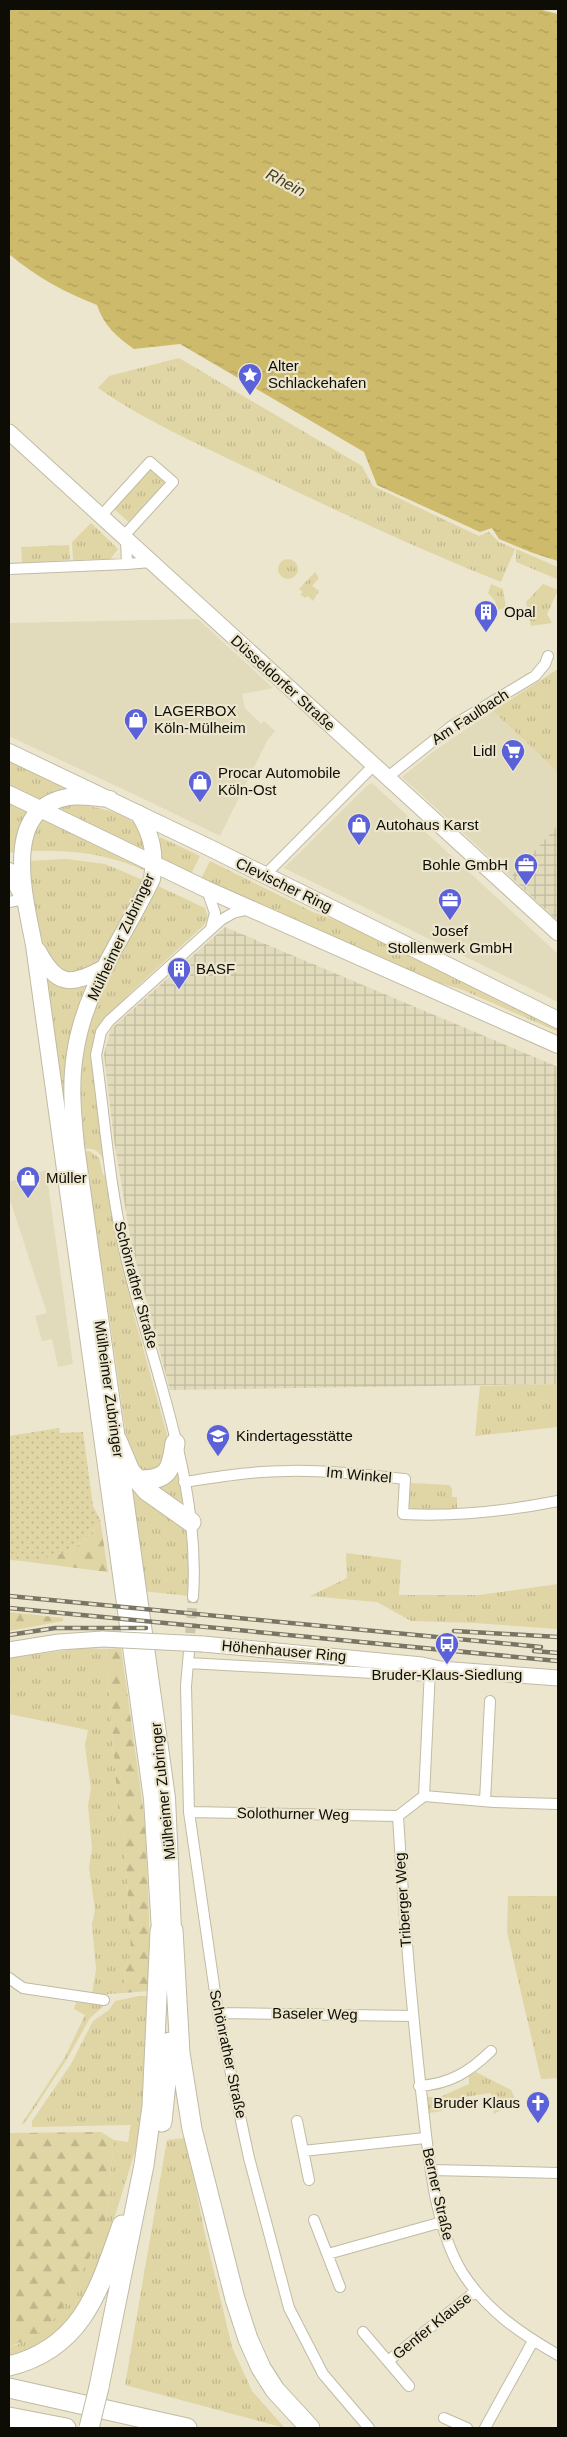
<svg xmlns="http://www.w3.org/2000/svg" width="567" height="2437" font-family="Arial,sans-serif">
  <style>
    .built { fill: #e1dabb }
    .industrial { fill: url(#industrial-grid) }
    .grass { fill: url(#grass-tufts) }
    .forest { fill: url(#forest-firs) }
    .garden { fill: url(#garden-dots) }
    .water { fill: url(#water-ripples) }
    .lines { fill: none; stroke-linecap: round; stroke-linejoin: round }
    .street-tunnel { stroke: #cbc5b0; stroke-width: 10; stroke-dasharray: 10 5; stroke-linecap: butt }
    .street-casing { stroke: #c0bba4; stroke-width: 12 }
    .secondary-casing { stroke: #c0bba4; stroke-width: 17 }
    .primary-casing { stroke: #c0bba4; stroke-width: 18 }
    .highway-casing { stroke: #c0bba4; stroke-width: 21 }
    .street { stroke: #fff; stroke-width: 10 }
    .secondary { stroke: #fff; stroke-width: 15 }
    .primary { stroke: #fff; stroke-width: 16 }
    .highway { stroke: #fff; stroke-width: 19 }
    .rail-casing { stroke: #787565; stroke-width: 4.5 }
    .rail { stroke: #ece6ce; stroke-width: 2.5; stroke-dasharray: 8; stroke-linecap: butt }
    .secondary-bridge-casing { stroke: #c0bba4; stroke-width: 17; stroke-linecap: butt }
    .highway-bridge-casing { stroke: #c0bba4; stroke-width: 21; stroke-linecap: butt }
    .secondary-bridge { stroke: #fff; stroke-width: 15 }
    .highway-bridge { stroke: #fff; stroke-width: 19 }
    .labels { text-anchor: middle; stroke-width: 4.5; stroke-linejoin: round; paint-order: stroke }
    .poi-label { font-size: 15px; fill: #0e0d05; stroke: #ece6ce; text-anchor: start }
    .street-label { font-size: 15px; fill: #0e0d05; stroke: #ece6ce }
    .water-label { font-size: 16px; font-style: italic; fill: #473f1c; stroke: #ece6ce }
  </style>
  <defs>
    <pattern id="industrial-grid" width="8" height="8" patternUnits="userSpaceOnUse" patternTransform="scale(1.25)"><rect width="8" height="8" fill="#e1dabb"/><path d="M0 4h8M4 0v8" fill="none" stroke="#c0ba9f"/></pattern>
    <pattern id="grass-tufts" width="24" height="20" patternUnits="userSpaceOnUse" patternTransform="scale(1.25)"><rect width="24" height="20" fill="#e0d5a4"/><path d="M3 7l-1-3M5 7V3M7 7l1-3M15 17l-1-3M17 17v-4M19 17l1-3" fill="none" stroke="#bfb68c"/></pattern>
    <pattern id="forest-firs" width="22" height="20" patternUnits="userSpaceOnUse" patternTransform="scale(1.25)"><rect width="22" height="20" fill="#e0d5a4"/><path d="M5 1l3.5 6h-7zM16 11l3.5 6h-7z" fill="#bfb68c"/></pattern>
    <pattern id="garden-dots" width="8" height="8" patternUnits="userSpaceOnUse" patternTransform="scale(1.25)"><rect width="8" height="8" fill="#e0d5a4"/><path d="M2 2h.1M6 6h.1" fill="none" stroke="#bfb68c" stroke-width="1.8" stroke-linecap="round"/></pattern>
    <pattern id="water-ripples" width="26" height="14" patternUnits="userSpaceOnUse" patternTransform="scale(1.25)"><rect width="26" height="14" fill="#cdba6b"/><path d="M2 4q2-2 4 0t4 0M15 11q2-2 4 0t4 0" fill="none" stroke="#af9f5b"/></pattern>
  </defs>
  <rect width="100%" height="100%" fill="#ece6ce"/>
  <path class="built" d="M198 619 273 688 242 694 245 708 261 724 264 721 275 731 268 739 220 836 144 799 9 736V623Z
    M493 711 558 772V825L511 877 402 777 434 751Z
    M372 783 558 954V1002L284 868 368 785Z
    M46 1170 73 1364 58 1367 52 1339 42 1341 35 1316 47 1313 9 1197V1182Z"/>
  <path class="industrial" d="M558 825V921L511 877Z
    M225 927 558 1067V1384L170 1390 131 1242 114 1140 104 1054 111 1029Z"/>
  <path class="grass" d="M179 358 362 466 373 486 479 536 489 532 499 542 515 549 501 582C416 548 334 510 252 470 200 445 145 421 98 388L109 376Z
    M151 467 169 483 131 524 114 509Z
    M91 523 118 549 108 562 105 559 73 560 72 542Z
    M69 545 70 560 22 563 21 547Z
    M516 549 558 567 557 579 516 562Z
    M278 569a10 10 0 1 1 20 0a10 10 0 1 1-20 0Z
    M315 572 319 578 312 586 319 591 313 601 308 596 305 598 300 594 303 592 299 589Z
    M491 584 503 589 506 608 498 610 495 601 488 593Z
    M543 584 558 590 547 614 552 623 531 626 526 602Z
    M558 669V772L493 711Z
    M9 759 73 789 41 802 9 787Z
    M9 801 29 811 15 852 9 853Z
    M65 804C84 804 122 810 136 825 142 833 143 842 144 851L55 807Z
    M41 817 146 868V871C104 853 73 850 28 851Z
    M160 837 200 856 191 874 161 861Z
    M66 859 105 864 143 880 99 960 94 966 70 977 45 955 31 886 28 861Z
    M210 861 313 912 348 925 558 1027V1032L463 990 423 978 201 879Z
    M158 886 205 908 208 917 204 925 127 996 128 998 96 1032 92 1050 108 1172H105C105 1156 98 1146 81 1149L78 1093 86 1032 107 978Z
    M43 970 89 981 62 1098Z
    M90 1151 99 1158 103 1175 108 1176 136 1311 133 1312 169 1442V1463L145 1476 129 1456 105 1286 82 1152Z
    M558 1384V1427L475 1436 480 1386Z
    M177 1470 183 1503V1506L147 1484Z
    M128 1477 185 1523 189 1538V1596L142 1591Z
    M411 1483 449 1485 452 1488V1497H457V1511H413L409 1506Z
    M346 1553 401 1560 399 1595H479L558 1584V1629L475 1623 411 1621 377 1602 310 1596 347 1578Z
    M83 1648 106 1649 118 1808 125 1846 131 1954 125 1968 123 1993 92 1995 96 1969 92 1924 95 1910 89 1867 92 1848 88 1805 91 1789 85 1746 88 1730 9 1714V1658Z
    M508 1896H558V2078L541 2079 507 1932Z
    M139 1996H152L139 2139 103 2254 77 2312 57 2335 31 2351 9 2357V2347L19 2344 105 2227 114 2140 128 2142 131 2125 32 2127V2121L71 2064 93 2021 109 2010 115 2001Z
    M76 2002 106 2004 90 2018 67 2059 25 2123 21 2125 65 2057 85 2015 74 2009Z
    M476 2072 511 2090 515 2099 513 2103 494 2114 491 2093 465 2097 466 2103 442 2106V2111L429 2113 427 2097H440L469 2084V2075Z
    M186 2138 204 2230 232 2347 252 2391 285 2428 125 2385 167 2140Z"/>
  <path class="forest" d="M100 1519 108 1572 14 1560C48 1559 84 1554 100 1519Z
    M9 1612 63 1618V1621L9 1631Z
    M121 1648 145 1822 149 1917 150 1991 123 1993 125 1968 131 1954 125 1846 118 1808 106 1649Z
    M101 2132 114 2140 105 2227 97 2243 68 2299 51 2324 37 2335 9 2347V2133Z"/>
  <path class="garden" d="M59 1428 60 1433 83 1432 93 1506 100 1519C83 1554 44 1562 9 1560V1436Z"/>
  <path class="water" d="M9 9H538L558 14V561L533 553 499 539 492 528 480 532 377 485 364 452 180 344 134 349C117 337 104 326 97 305 64 292 36 277 9 254Z"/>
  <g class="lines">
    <path class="street-tunnel" d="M189 1648 193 1597"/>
    <g class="street-casing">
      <path id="street" d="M101 516 150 462 173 482 123 537
        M127 564 151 562
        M9 569 127 564 126 539
        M389 776 452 726 535 676 545 664 548 656
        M265 875 374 765
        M207 890 215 913 211 928
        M9 902 25 899
        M184 1482C218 1477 252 1471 287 1471 326 1470 366 1475 405 1479L403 1514C456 1517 507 1511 558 1501
        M193 1597C201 1481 152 1368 126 1257 110 1191 105 1122 96 1055L101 1032 109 1021 221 920 233 913 250 909
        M189 1651 186 1686 189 1812 218 2013 249 2158 289 2308 323 2374 369 2428
        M188 1663 429 1676
        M424 1796 430 1670
        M485 1801 490 1701
        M558 1804 494 1802 424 1796 398 1816C404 1920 413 2023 425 2126 430 2171 438 2233 462 2272 486 2310 520 2333 558 2355
        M189 1812 398 1816
        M9 1978 23 1988 104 2000
        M218 2013 412 2016
        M419 2086C450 2084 469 2072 491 2051
        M297 2121 309 2180
        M303 2151 425 2138
        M431 2170 558 2173
        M314 2220 340 2287
        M328 2254 442 2222
        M363 2332 409 2386
        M388 2361 476 2291
        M444 2418 467 2428
        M485 2428 533 2341"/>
    </g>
    <g class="secondary-casing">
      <path id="secondary" d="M9 432 558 933
        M203 1644 422 1665 440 1669 558 1678
        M9 1650 59 1642 103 1639"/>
    </g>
    <g class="primary-casing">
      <path id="primary" d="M9 752 208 847 558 1020
        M9 794 206 889 558 1045
        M110 799C96 798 81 795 68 797 0 809 25 898 34 945L152 1799 160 1931
        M138 813C152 834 156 854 152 879 124 937 84 989 75 1054 70 1084 73 1116 76 1146L167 1798 173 1930
        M9 871 22 895
        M38 951C57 987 71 986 104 968"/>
    </g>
    <g class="highway-casing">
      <path id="highway" d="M117 1440 130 1471 147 1491 191 1522
        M137 1480C168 1480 171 1472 175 1443
        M173 1930 180 2053 192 2129 235 2299 248 2339 261 2368 275 2390 310 2428
        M162 2122 170 2042
        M9 2366C83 2348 99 2289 122 2225
        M99 2387 144 2165 152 2106 160 1931
        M9 2388 187 2428
        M9 2417 66 2428"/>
    </g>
    <use href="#street" class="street"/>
    <use href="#secondary" class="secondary"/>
    <use href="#primary" class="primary"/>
    <use href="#highway" class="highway"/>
    <g class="rail-casing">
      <path id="rail" d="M9 1596 541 1647
        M9 1608 558 1661
        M454 1631 558 1637
        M9 1635 55 1628H146
        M534 1651 558 1653"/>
    </g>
    <use href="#rail" class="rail"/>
    <g class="secondary-bridge-casing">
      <path id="secondary-bridge" d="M103 1639 203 1644"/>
    </g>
    <g class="highway-bridge-casing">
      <path id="highway-bridge" d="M89 2428 99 2387"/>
    </g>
    <use href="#secondary-bridge" class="secondary-bridge"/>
    <use href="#highway-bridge" class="highway-bridge"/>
  </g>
  <defs>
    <g id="sight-pin" transform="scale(1.25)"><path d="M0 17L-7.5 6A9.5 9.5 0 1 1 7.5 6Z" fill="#5b61d9" stroke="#ece6ce"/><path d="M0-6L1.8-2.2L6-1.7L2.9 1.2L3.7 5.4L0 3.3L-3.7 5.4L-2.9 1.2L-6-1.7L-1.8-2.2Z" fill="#fff"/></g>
    <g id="building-pin" transform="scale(1.25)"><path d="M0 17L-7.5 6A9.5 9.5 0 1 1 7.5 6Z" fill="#5b61d9" stroke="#ece6ce"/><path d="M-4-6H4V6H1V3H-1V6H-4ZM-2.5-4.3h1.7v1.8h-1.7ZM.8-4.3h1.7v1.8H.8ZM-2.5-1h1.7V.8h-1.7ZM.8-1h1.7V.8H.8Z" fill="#fff"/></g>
    <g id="shop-pin" transform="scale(1.25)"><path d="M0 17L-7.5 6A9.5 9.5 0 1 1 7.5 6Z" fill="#5b61d9" stroke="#ece6ce"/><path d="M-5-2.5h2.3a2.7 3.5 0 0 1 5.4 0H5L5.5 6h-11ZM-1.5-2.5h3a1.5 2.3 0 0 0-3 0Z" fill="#fff"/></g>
    <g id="supermarket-pin" transform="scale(1.25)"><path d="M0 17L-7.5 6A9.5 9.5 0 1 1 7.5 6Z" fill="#5b61d9" stroke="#ece6ce"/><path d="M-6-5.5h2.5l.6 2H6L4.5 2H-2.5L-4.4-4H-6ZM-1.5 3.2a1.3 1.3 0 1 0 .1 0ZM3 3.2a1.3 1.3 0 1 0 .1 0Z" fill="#fff"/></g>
    <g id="office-pin" transform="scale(1.25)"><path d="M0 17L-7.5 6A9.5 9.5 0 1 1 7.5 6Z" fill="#5b61d9" stroke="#ece6ce"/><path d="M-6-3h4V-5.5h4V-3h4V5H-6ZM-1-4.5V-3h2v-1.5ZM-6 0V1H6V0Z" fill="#fff"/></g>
    <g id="school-pin" transform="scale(1.25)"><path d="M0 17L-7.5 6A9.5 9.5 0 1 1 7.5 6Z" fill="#5b61d9" stroke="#ece6ce"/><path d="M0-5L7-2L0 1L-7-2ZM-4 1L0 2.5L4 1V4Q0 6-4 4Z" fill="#fff"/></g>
    <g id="bus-pin" transform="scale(1.25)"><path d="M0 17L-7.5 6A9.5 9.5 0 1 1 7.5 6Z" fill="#5b61d9" stroke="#ece6ce"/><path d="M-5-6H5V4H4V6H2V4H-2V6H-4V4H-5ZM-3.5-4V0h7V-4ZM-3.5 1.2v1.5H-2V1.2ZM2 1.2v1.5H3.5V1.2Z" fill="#fff"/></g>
    <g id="church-pin" transform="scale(1.25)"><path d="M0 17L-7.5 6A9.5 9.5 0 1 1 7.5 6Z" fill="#5b61d9" stroke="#ece6ce"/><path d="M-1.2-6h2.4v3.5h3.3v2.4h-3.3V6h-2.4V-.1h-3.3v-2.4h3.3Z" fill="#fff"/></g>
  </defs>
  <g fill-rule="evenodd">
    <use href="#sight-pin" x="250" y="375"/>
    <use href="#building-pin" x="486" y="612"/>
    <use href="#shop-pin" x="136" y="720"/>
    <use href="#supermarket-pin" x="513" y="751"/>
    <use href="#shop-pin" x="200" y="782"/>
    <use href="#shop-pin" x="359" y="825"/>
    <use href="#office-pin" x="526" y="865"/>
    <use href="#office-pin" x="450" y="900"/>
    <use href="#building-pin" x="179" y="969"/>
    <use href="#shop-pin" x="28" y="1178"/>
    <use href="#school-pin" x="218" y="1436"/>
    <use href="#bus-pin" x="447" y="1644"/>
    <use href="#church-pin" x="538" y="2103"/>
  </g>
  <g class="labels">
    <g class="poi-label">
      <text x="268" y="371">Alter<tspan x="268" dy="17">Schlackehafen</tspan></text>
      <text x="504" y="617">Opal</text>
      <text x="154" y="716">LAGERBOX<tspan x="154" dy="17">Köln-Mülheim</tspan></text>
      <text x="496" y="756" text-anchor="end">Lidl</text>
      <text x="218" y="778">Procar Automobile<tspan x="218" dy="17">Köln-Ost</tspan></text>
      <text x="376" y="830">Autohaus Karst</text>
      <text x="508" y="870" text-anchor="end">Bohle GmbH</text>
      <text x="450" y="936" text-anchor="middle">Josef<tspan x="450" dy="17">Stollenwerk GmbH</tspan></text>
      <text x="196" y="974">BASF</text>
      <text x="46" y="1183">Müller</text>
      <text x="236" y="1441">Kindertagesstätte</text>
      <text x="447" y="1680" text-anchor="middle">Bruder-Klaus-Siedlung</text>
      <text x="520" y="2108" text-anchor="end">Bruder Klaus</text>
    </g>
    <g class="street-label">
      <text transform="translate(283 683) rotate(42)" y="5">Düsseldorfer Straße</text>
      <text transform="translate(470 717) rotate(-33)" y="5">Am Faulbach</text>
      <text transform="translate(284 885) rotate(26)" y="5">Clevischer Ring</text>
      <text transform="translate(121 937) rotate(-65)" y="5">Mülheimer Zubringer</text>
      <text transform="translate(136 1285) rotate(75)" y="5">Schönrather Straße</text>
      <text transform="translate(109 1389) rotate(82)" y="5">Mülheimer Zubringer</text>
      <text transform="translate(359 1475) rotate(5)" y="5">Im Winkel</text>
      <text transform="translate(284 1651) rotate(5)" y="5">Höhenhauser Ring</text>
      <text transform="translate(163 1791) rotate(-96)" y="5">Mülheimer Zubringer</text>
      <text transform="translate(293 1814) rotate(1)" y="5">Solothurner Weg</text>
      <text transform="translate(403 1900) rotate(-94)" y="5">Triberger Weg</text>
      <text transform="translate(315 2014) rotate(1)" y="5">Baseler Weg</text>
      <text transform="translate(228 2054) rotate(78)" y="5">Schönrather Straße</text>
      <text transform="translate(438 2194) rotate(77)" y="5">Berner Straße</text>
      <text transform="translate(432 2326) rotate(-39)" y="5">Genfer Klause</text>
    </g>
    <g class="water-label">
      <text transform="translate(286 182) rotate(28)" y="6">Rhein</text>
    </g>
  </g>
  <rect width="567" height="2437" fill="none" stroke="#0e0d05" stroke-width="20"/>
</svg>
